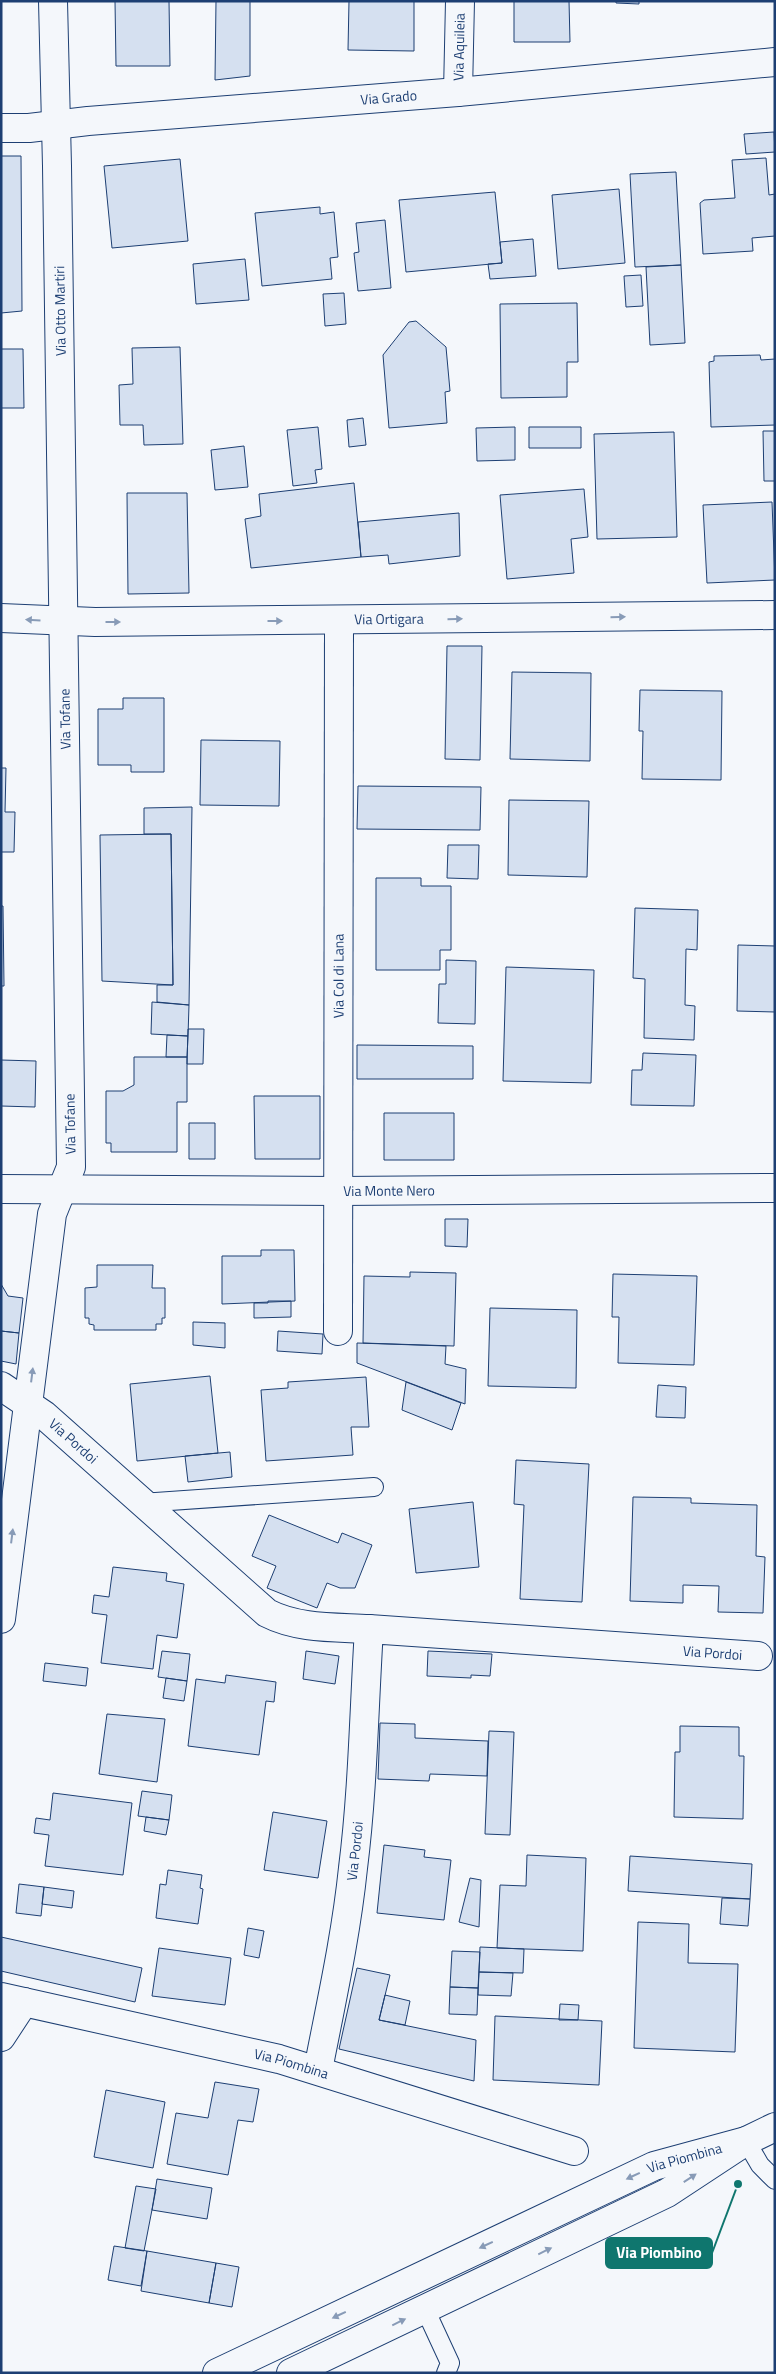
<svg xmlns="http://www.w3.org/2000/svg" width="776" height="2374" font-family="'Titillium Web',sans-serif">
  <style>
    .building { fill: #d5e0f0; stroke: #1d3f73 }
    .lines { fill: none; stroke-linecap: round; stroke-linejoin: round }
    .service-casing { stroke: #1d3f73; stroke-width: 20 }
    .minor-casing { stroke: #1d3f73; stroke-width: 30 }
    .tertiary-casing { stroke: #1d3f73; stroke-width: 30 }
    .service { stroke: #f4f7fb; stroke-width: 18 }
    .minor { stroke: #f4f7fb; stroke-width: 28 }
    .tertiary { stroke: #f4f7fb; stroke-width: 28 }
    .oneway { fill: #889bb7 }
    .labels { text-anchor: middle; stroke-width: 4; stroke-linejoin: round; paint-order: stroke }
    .street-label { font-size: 14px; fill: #1d3f73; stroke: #f4f7fb }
    .leader { fill: none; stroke: #0f766e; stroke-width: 2 }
    .callout-dot { fill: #0f766e; stroke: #f4f7fb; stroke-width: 2 }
    .callout { fill: #0f766e; stroke: #0f766e; stroke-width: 2 }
    .callout-label { font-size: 15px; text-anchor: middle; font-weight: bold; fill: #fff }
  </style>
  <rect width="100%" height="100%" fill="#f4f7fb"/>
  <path class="building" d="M115 1H169L170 66H116Z
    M216 1H250V76L215 80Z
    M349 1H414V51L348 50Z
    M514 1H569L570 42H514Z
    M616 1H639V4L616 3Z
    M774 132 775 152 746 154 744 134Z
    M1 156H21L22 311 1 313Z
    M766 158 769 195 775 194V236L752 238 753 251 703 254 700 203 704 200 735 198 732 160Z
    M180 159 188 241 112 248 104 166Z
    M676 172 681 265 635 267 630 174Z
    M619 189 625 263 558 269 552 195Z
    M495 192 502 263 406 272 399 200Z
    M320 207V214L334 212 338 257 330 258 332 279 262 286 255 213Z
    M385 220 391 288 358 291 354 253 359 252 356 223Z
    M533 239 536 276 490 279 488 264 502 263 500 242Z
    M245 259 249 300 196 304 193 264Z
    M681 265 685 343 650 345 646 267Z
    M641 275 643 306 626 307 624 276Z
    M344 293 346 324 325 326 323 294Z
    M577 303 578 362H567V397L501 398 500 304Z
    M416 321 446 347 450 391 445 392 447 423 389 428 383 355 409 322Z
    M180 347 183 444 144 445 143 425H120L119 385 133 384 132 348Z
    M1 349H23L24 408H1Z
    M760 355 761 360 775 359V425L711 427 709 362 714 361V356Z
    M363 418 366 445 349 447 347 420Z
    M318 427 322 469 315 470 317 483 293 486 287 430Z
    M515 427V460L477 461 476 428Z
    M529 427H581V448H529Z
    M763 431H775V481H764Z
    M674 432 677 537 597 539 594 434Z
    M244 446 248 487 215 490 211 450Z
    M354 483 361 557 251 568 245 519 261 516 259 494Z
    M584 489 588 537 571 539 574 573 507 579 500 495Z
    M127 493H187L189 593 128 594Z
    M772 502 775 580 707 583 703 505Z
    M459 513 460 556 389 564 388 555 361 557 358 522Z
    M447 646H482L480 760 445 759Z
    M512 672 591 673 590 761 510 759Z
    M640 690 722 691 721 780 642 779 643 731H639Z
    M123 698H164V772H131V765H98V709H123Z
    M201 740 280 741 279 806 200 805Z
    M1 768H6L5 812H15L14 852H1Z
    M358 786 481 787 480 830 357 829Z
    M509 800 589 801 587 877 508 875Z
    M192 807 189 1005 157 1002V985H173L171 834H144V808Z
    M171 834 173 985 102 981 100 835Z
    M448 845H479L478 879 447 878Z
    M376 878H421V886H451V950H440V970H376Z
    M1 906H3L4 986H1Z
    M635 908 698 910 697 950 686 949 685 1005 695 1006 694 1040 644 1038 645 979 633 978Z
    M738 945 775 946V1012L737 1011Z
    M446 960 476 961 475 1024 438 1023 439 984H446Z
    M506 967 594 970 591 1083 503 1081Z
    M152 1002 189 1005 188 1036 151 1034Z
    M188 1029H204L203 1064H187Z
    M167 1035 188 1036 187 1057H166Z
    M357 1045 473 1046V1079H357Z
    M643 1053 696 1055 694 1106 631 1105 632 1070H642Z
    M134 1057H187V1102H177V1152H111V1143H106V1091H123L134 1085Z
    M1 1060 36 1061 35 1107 1 1106Z
    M254 1096H320V1159H255Z
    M384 1113H454V1160H384Z
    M189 1123H215V1159H189Z
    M445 1219H468L467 1247 445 1246Z
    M261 1250H294L295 1301 222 1304V1256H261Z
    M97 1265H153L152 1288H165V1318H162V1324H156V1330H94V1325L89 1324V1318H85V1288L97 1287Z
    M410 1272 456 1273 454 1346 363 1343 364 1276 410 1277Z
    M613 1274 697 1276 694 1365 618 1363 619 1317H612Z
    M1 1284 8 1296 23 1298 19 1333 1 1331Z
    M268 1301H291V1317L254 1318V1303H268Z
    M490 1308 577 1310 576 1388 488 1386Z
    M193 1322 225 1323V1348L193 1345Z
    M1 1331 19 1333 16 1364 1 1361Z
    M278 1331 323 1334 322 1354 277 1351Z
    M357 1343 446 1346 445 1364 466 1369 465 1404 357 1363Z
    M210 1376 218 1453 137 1461 130 1384Z
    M366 1377 369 1427H351L353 1455 266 1461 261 1390 288 1388V1382Z
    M406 1382 461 1403 452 1430 402 1410Z
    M658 1385 686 1387 685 1418 656 1417Z
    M230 1452 232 1477 188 1482 185 1456Z
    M516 1460 589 1464 582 1602 520 1599 524 1505 514 1504Z
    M633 1497 691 1498V1503L757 1505 756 1556 765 1557 763 1613 718 1612 719 1586 683 1585V1603L630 1601Z
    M473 1502 479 1567 416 1573 409 1509Z
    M269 1515 338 1543 342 1533 372 1545 355 1588H340L327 1583 317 1608 267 1588 276 1566 252 1556Z
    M113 1567 167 1573 166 1581 184 1584 177 1638 157 1635 153 1669 101 1663 107 1615 92 1613 94 1595 109 1597Z
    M162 1651 190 1654 187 1681 158 1677Z
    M306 1651 339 1656 335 1684 303 1679Z
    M428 1651 492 1654 490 1676 471 1675V1678L427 1676Z
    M45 1663 88 1668 86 1686 43 1681Z
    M226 1675 276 1682 274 1702 266 1701 259 1755 188 1746 196 1679 225 1683Z
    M166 1678 187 1681 184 1701 163 1698Z
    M107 1714 165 1719 157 1782 99 1774Z
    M380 1723 415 1724V1738L488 1741 487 1776 430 1774 429 1781 378 1779Z
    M680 1726 739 1727V1756H744L743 1819 674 1817 675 1752H680Z
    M489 1731 514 1732 510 1835 485 1834Z
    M142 1791 172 1795 169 1820 138 1816Z
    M53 1793 132 1803 123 1875 45 1866 49 1835 34 1833 36 1818 50 1820Z
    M273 1812 327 1821 318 1878 264 1870Z
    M146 1817 169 1820 166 1835 144 1831Z
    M384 1845 425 1850 424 1857 451 1860 444 1920 377 1913Z
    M527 1855 586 1858 583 1951 497 1948 500 1885 526 1886Z
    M630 1856 752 1864 750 1899 628 1891Z
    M168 1870 202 1875 200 1888 203 1889 198 1924 156 1918 160 1884 166 1885Z
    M470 1878 481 1880 479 1927 459 1922Z
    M19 1884 44 1887 41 1916 16 1913Z
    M44 1887 74 1891 72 1908 42 1904Z
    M722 1898 750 1899 748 1926 720 1924Z
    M638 1922 689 1924 688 1963 738 1964 735 2052 634 2048Z
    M248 1928 264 1931 259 1958 244 1955Z
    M1 1937 142 1968 135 2002 1 1971Z
    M480 1947 524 1949 523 1973 479 1972Z
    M159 1948 231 1958 225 2005 152 1996Z
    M452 1951 480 1952 478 1988 450 1987Z
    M357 1968 390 1975 379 2020 476 2040 474 2081 339 2049Z
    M479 1972 513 1973 511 1996 478 1995Z
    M450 1987 478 1988 477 2015 449 2014Z
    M385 1995 410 2001 405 2025 379 2020Z
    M560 2004 579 2005 578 2020H559Z
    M495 2016 602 2021 599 2085 493 2080Z
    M215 2082 259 2089 253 2122 238 2120 228 2175 167 2164 176 2113 208 2118Z
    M106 2090 165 2102 153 2168 94 2157Z
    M157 2179 212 2188 207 2219 152 2210Z
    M136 2186 156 2189 144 2251 125 2248Z
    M114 2246 147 2251 141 2286 108 2280Z
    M147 2251 216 2263 209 2303 141 2291Z
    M216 2263 239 2267 232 2307 209 2303Z"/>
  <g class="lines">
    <g class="service-casing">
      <path id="service" d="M141 1503 374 1487
        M746 2141 760 2165 775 2180
        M425 2309 450 2363 446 2373"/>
    </g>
    <g class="minor-casing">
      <g id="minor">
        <path id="s1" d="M458 92 460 1"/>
        <path id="s2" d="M1 128H29L88 121 458 92 775 62"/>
        <path id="s3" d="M1 618 95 622 775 615"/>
        <path id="s4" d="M1 1189 339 1191 775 1188"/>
        <path id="s5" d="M338 1331 339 620"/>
        <path id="s6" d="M1 1386 44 1415 267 1613C298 1629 335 1627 369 1629"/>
        <path d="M1 1619 52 1214 71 1167 57 166 53 1"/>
        <path id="s7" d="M1 1997 279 2059 574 2151"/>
        <path d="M1 2037 24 2002"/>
        <path id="s8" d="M318 2070C331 2003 346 1936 353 1868 363 1789 364 1708 369 1629L758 1656"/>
      </g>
    </g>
    <g class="tertiary-casing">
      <g id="tertiary">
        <path id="s9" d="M217 2373 654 2166 746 2141"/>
        <path d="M291 2373 667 2193 746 2141 775 2127"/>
      </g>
    </g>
    <use href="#service" class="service"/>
    <use href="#minor" class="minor"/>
    <use href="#tertiary" class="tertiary"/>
  </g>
  <defs><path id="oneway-solid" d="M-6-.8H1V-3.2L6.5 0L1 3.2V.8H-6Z" transform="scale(1.25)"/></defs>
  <g class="oneway">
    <use href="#oneway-solid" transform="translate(618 617) rotate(-1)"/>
    <use href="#oneway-solid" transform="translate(455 619) rotate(-1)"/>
    <use href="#oneway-solid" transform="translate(33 620) rotate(-176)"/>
    <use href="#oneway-solid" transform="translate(275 621)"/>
    <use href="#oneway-solid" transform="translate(113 622)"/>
    <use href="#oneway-solid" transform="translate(32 1375) rotate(-83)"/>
    <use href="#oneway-solid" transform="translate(12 1536) rotate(-83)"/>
    <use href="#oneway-solid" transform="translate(633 2176) rotate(155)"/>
    <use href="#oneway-solid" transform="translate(690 2178) rotate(-33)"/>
    <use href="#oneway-solid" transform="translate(486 2245) rotate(155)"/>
    <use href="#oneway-solid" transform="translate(545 2251) rotate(-26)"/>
    <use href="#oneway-solid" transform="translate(339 2315) rotate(155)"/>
    <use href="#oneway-solid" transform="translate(399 2322) rotate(-26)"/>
  </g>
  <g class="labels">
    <g class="street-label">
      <text dy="5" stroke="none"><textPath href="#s1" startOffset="45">Via Aquileia</textPath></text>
      <text dy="5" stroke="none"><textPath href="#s2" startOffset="389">Via Grado</textPath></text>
      <text transform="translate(60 311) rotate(-91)" y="5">Via Otto Martiri</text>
      <text dy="5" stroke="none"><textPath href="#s3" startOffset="388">Via Ortigara</textPath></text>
      <text transform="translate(65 719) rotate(-91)" y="5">Via Tofane</text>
      <text dy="5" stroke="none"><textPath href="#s5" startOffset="355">Via Col di Lana</textPath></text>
      <text transform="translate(70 1124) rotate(-91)" y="5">Via Tofane</text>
      <text dy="5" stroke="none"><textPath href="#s4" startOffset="388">Via Monte Nero</textPath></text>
      <text dy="5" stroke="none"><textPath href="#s6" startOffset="91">Via Pordoi</textPath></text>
      <text dy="5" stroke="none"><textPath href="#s8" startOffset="789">Via Pordoi</textPath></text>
      <text dy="5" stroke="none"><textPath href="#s8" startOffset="222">Via Pordoi</textPath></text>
      <text dy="5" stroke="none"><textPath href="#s7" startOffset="298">Via Piombina</textPath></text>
      <text dy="5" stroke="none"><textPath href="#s9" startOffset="515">Via Piombina</textPath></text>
    </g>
  </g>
  <path class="leader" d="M738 2184L712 2253"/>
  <circle class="callout-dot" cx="738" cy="2184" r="5"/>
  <rect class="callout" x="606" y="2238" width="106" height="30" rx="5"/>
  <g class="callout-label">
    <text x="659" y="2258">Via Piombino</text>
  </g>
  <rect width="776" height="2374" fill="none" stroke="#1d3f73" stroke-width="5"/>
</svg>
